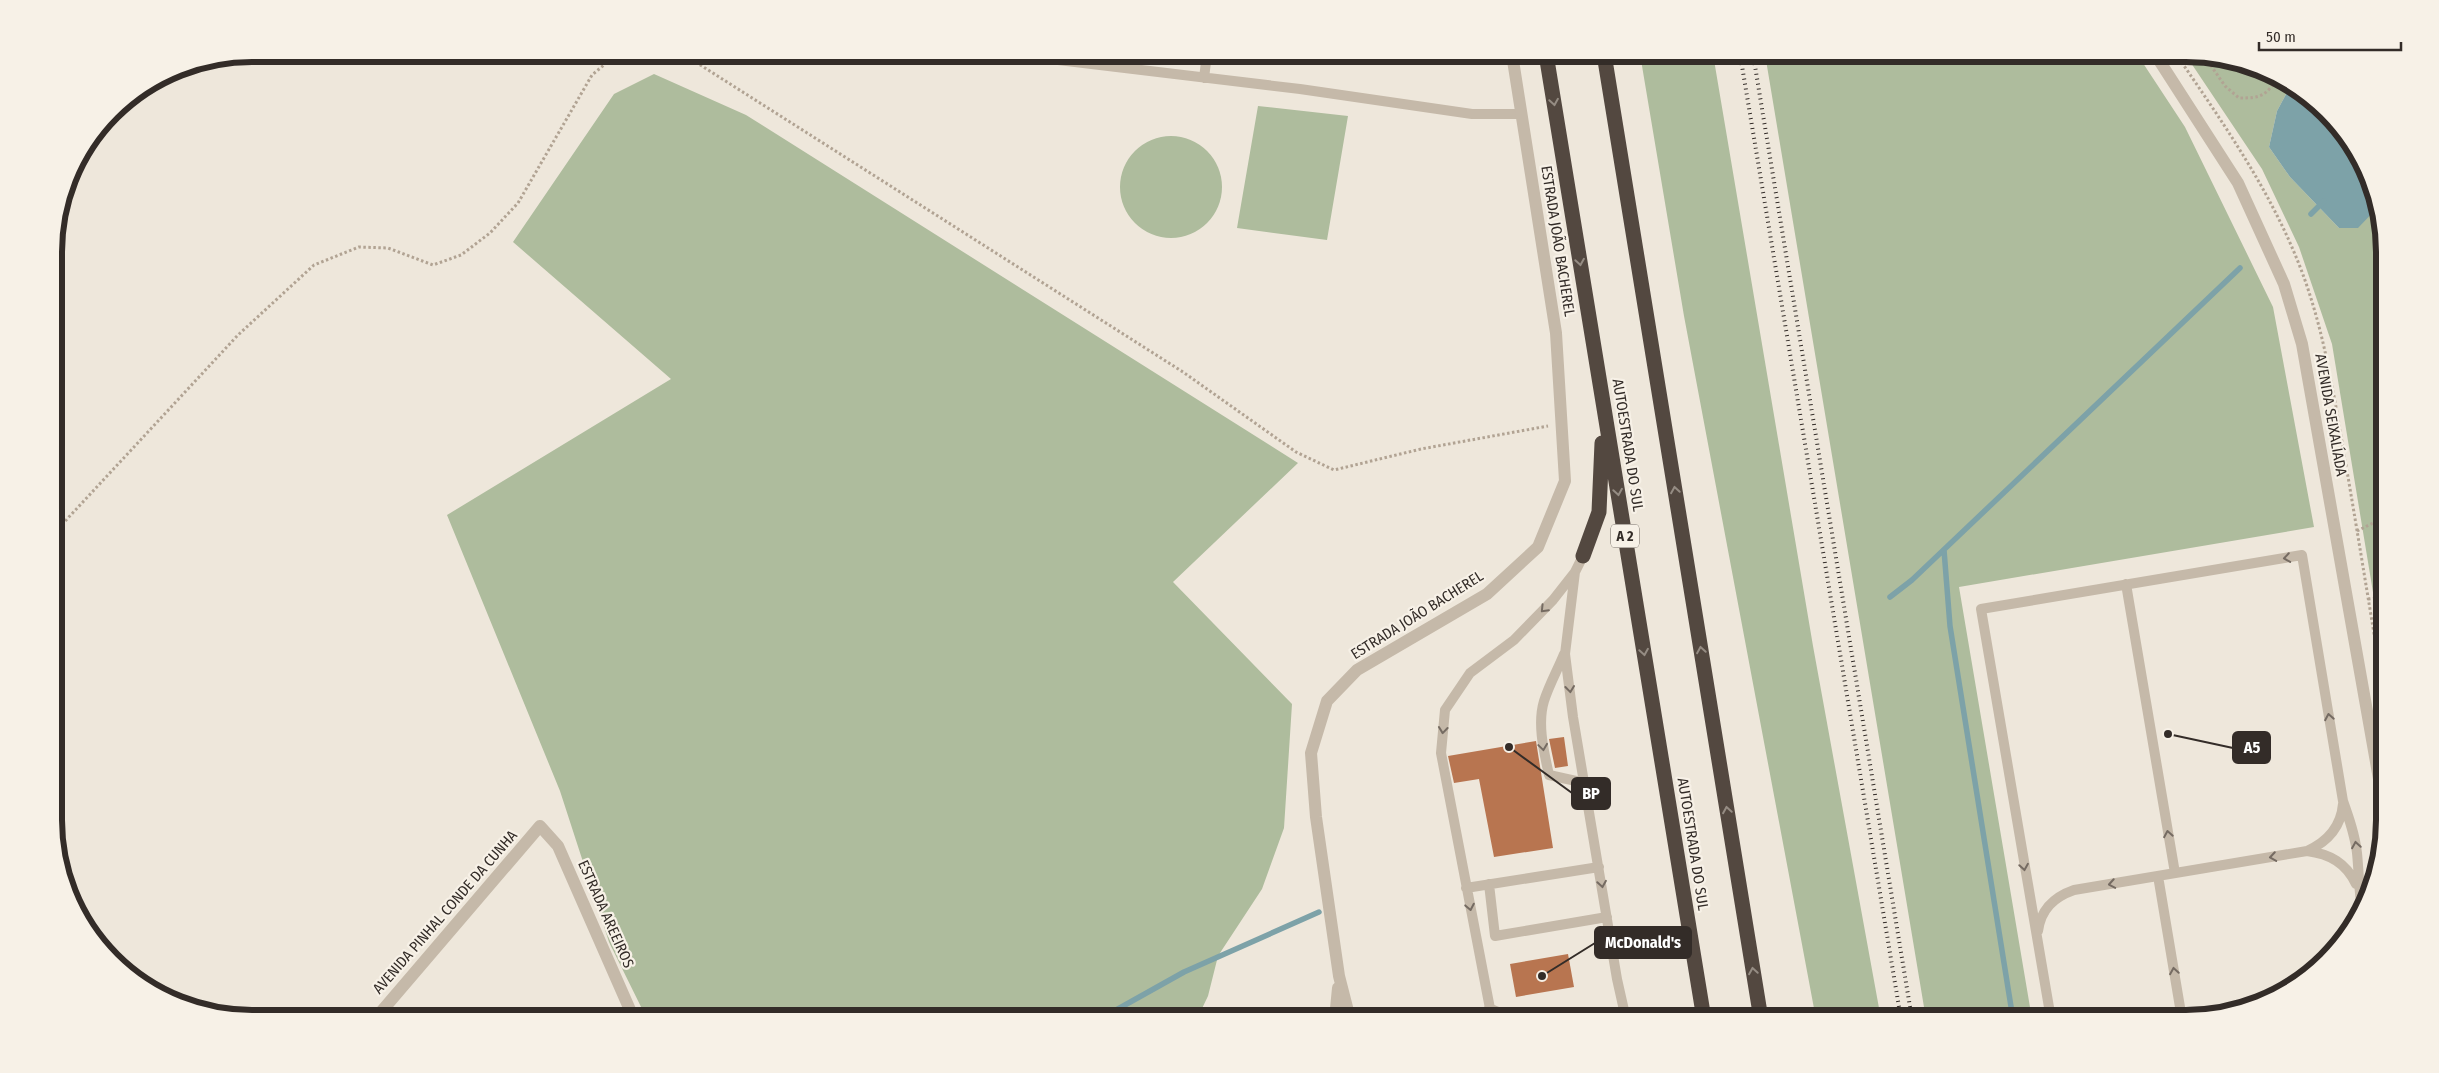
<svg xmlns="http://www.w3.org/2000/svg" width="2439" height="1073" font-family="'Fira Sans Condensed',sans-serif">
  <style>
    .green { fill: #aebc9d }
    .water { fill: #7da2a8 }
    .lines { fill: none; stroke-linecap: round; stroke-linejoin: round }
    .stream { stroke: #7da2a8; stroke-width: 5.5 }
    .building { fill: #b87550 }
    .path { stroke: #b1a393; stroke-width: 3; stroke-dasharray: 2.5 2.5; stroke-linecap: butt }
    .service { stroke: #c5b9a9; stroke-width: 10 }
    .minor { stroke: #c5b9a9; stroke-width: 12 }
    .tertiary { stroke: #c5b9a9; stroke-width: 12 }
    .motorway { stroke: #534840; stroke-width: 15 }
    .rail { stroke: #332c28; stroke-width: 4; stroke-dasharray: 1 4; stroke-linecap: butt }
    .oneway { stroke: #958c83 }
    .oneway2 { stroke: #756b62 }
    .labels { text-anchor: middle; stroke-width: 4.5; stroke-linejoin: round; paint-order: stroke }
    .shield { fill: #f7f1e7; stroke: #6e6761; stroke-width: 1 }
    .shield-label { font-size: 14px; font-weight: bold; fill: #332c28 }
    .street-label { font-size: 15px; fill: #332c28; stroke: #f7f1e7 }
    .rim { fill: none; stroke: #332c28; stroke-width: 6 }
    .leader { fill: none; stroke: #332c28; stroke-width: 2 }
    .callout-dot { fill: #332c28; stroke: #f7f1e7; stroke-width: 2 }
    .callout { fill: #332c28; stroke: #332c28; stroke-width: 2 }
    .callout-label { font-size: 16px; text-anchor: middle; font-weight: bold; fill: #fff }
  </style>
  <rect width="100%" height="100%" fill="#eee7db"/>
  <path class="green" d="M1640 54H1713L1813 646 1881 1019H1816L1684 316Z
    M1765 54H2137L2185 127 2273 307 2314 527 1959 587 2032 1019H1926Z
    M2185 54 2263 69 2291 85 2277 111 2269 147 2290 177 2339 228 2374 213 2378 207 2384 227 2385 665 2332 344 2299 247 2262 169Z
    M654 74 746 115 1298 463 1173 582 1292 704 1284 828 1262 889 1218 956 1208 996 1197 1019H647L609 942 560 791 447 515 671 379 513 242 614 94Z
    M1258 106 1348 116 1327 240 1237 228Z
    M1120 187a51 51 0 1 1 102 0a51 51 0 1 1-102 0Z"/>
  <path class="water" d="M2291 85C2325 105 2356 140 2370 177 2374 186 2376 197 2378 207L2358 228H2339L2290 177 2269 147 2277 111Z"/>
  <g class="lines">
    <path class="stream" d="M2311 214 2324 201
      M1944 550 1950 626 2013 1019
      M1890 597 1912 580 2240 268
      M633 1017 654 1013 688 1019
      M1100 1019 1184 972 1319 912"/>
  </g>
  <path class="building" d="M1564 737 1568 766 1555 768 1549 739Z
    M1536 741 1553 848 1494 857 1479 779 1454 783 1448 756Z
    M1568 954 1574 987 1516 997 1510 964Z"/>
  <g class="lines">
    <path class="path" d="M683 54 1183 372 1296 452 1334 470 1421 449 1548 426
      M2176 54C2219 117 2264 181 2294 252 2324 322 2334 397 2347 471 2360 547 2372 623 2385 699
      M2205 57 2225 86 2239 98C2262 98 2265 96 2278 78
      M2357 531 2377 521 2384 502
      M55 532 238 335 314 265 359 247 388 248 433 265 461 255 490 233 518 203 592 75 617 54
      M2368 599 2385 597"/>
    <path class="service" d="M1007 54 1300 89 1472 114H1521
      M1204 78 1207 54
      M1583 556 1575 572 1565 654 1573 717 1617 979 1626 1019
      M2126 584 2175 873
      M1564 654C1558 669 1549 685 1544 701 1537 724 1544 752 1549 775L1585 783
      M2307 851C2327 842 2341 827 2343 804
      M2158 876 2182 1019
      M1489 884 1495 936 1607 917
      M1466 888 1599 867
      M2038 931C2041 909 2054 897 2074 890L2307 851C2330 854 2346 863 2356 884
      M1489 1008 1512 1018 1524 1019
      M1492 1019 1441 753 1445 710 1470 673 1514 640 1553 600 1575 572
      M2051 1019 1981 609 2302 555 2343 801C2349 818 2355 835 2357 853 2359 873 2359 892 2362 911"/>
    <path class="minor" d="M2155 54 2238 183 2284 284 2302 344 2385 813
      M375 1019 540 826 558 846 634 1019"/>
    <path class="tertiary" d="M1335 1019 1338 988
      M1350 1019 1339 976 1316 817 1311 753 1327 701 1357 670 1487 594 1538 547 1565 481 1556 333 1512 54"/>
    <path class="motorway" d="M1546 54 1704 1019
      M1604 54 1761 1019
      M1583 556 1599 512 1602 443"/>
    <path class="rail" d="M1740 54 1901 1019
      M1753 54 1912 1019"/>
  </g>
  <defs><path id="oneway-chevron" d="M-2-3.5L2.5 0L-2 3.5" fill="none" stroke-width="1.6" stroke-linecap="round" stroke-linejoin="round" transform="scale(1.25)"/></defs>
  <g class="oneway">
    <use href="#oneway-chevron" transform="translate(1554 102) rotate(81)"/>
    <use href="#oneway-chevron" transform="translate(1580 262) rotate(81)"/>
    <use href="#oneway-chevron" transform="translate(1675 490) rotate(-99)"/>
    <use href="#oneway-chevron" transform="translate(1618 492) rotate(81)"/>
    <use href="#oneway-chevron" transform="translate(1701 650) rotate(-99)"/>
    <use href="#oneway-chevron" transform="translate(1644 652) rotate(81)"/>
    <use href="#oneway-chevron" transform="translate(1727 810) rotate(-99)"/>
    <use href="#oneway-chevron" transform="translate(1753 971) rotate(-99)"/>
  </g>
  <g class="oneway2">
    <use href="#oneway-chevron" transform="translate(2287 558) rotate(171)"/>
    <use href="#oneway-chevron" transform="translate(1544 609) rotate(134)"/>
    <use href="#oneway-chevron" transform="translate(1570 689) rotate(83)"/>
    <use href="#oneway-chevron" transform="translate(2329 717) rotate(-100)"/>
    <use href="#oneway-chevron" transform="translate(1443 730) rotate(96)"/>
    <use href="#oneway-chevron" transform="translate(1543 747) rotate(82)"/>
    <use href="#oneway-chevron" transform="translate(2168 834) rotate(-100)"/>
    <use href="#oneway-chevron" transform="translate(2356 845) rotate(-99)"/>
    <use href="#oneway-chevron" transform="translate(2273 857) rotate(171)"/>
    <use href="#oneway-chevron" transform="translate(2024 867) rotate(81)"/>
    <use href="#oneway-chevron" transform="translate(1602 884) rotate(81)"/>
    <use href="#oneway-chevron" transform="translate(2112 884) rotate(170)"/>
    <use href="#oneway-chevron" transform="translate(1470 907) rotate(79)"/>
    <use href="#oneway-chevron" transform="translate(2174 971) rotate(-99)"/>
  </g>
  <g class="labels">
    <rect class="shield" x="1611" y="524.5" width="28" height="23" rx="4"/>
    <g class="shield-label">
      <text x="1625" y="541">A 2</text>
    </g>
    <g class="street-label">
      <text transform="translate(1558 241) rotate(81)" y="5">ESTRADA JOÃO BACHEREL</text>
      <text transform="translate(2331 415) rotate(80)" y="5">AVENIDA SEIXALÍADA</text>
      <text transform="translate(1628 445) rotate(81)" y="5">AUTOESTRADA DO SUL</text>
      <text transform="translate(1417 615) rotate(-32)" y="5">ESTRADA JOÃO BACHEREL</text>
      <text transform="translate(1693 844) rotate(81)" y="5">AUTOESTRADA DO SUL</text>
      <text transform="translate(445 912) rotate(-49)" y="5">AVENIDA PINHAL CONDE DA CUNHA</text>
      <text transform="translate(606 914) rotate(66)" y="5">ESTRADA AREEIROS</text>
    </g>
  </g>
  <path d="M0 0H2439V1073H0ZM252 62H2186A190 190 0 0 1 2376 252V820A190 190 0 0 1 2186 1010H252A190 190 0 0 1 62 820V252A190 190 0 0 1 252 62Z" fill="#f7f1e7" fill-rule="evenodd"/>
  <path class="rim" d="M252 62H2186A190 190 0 0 1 2376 252V820A190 190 0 0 1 2186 1010H252A190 190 0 0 1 62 820V252A190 190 0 0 1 252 62Z"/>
  <path class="leader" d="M2168 734L2233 748M1509 747L1572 793M1542 976L1595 943"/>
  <g class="callout-dot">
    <circle cx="2168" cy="734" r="5"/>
    <circle cx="1509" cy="747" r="5"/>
    <circle cx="1542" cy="976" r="5"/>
  </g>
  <g class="callout">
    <rect x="2233" y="732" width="37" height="31" rx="5"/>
    <rect x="1572" y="778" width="38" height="31" rx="5"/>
    <rect x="1595" y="927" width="96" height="31" rx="5"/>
  </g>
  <g class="callout-label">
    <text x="2252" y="753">A5</text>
    <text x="1591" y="799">BP</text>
    <text x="1643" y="948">McDonald's</text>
  </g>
  <path d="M2259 42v8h142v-8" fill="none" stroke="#332c28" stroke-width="2.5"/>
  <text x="2266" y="42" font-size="15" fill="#332c28" stroke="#f7f1e7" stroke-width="4" paint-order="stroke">50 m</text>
</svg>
